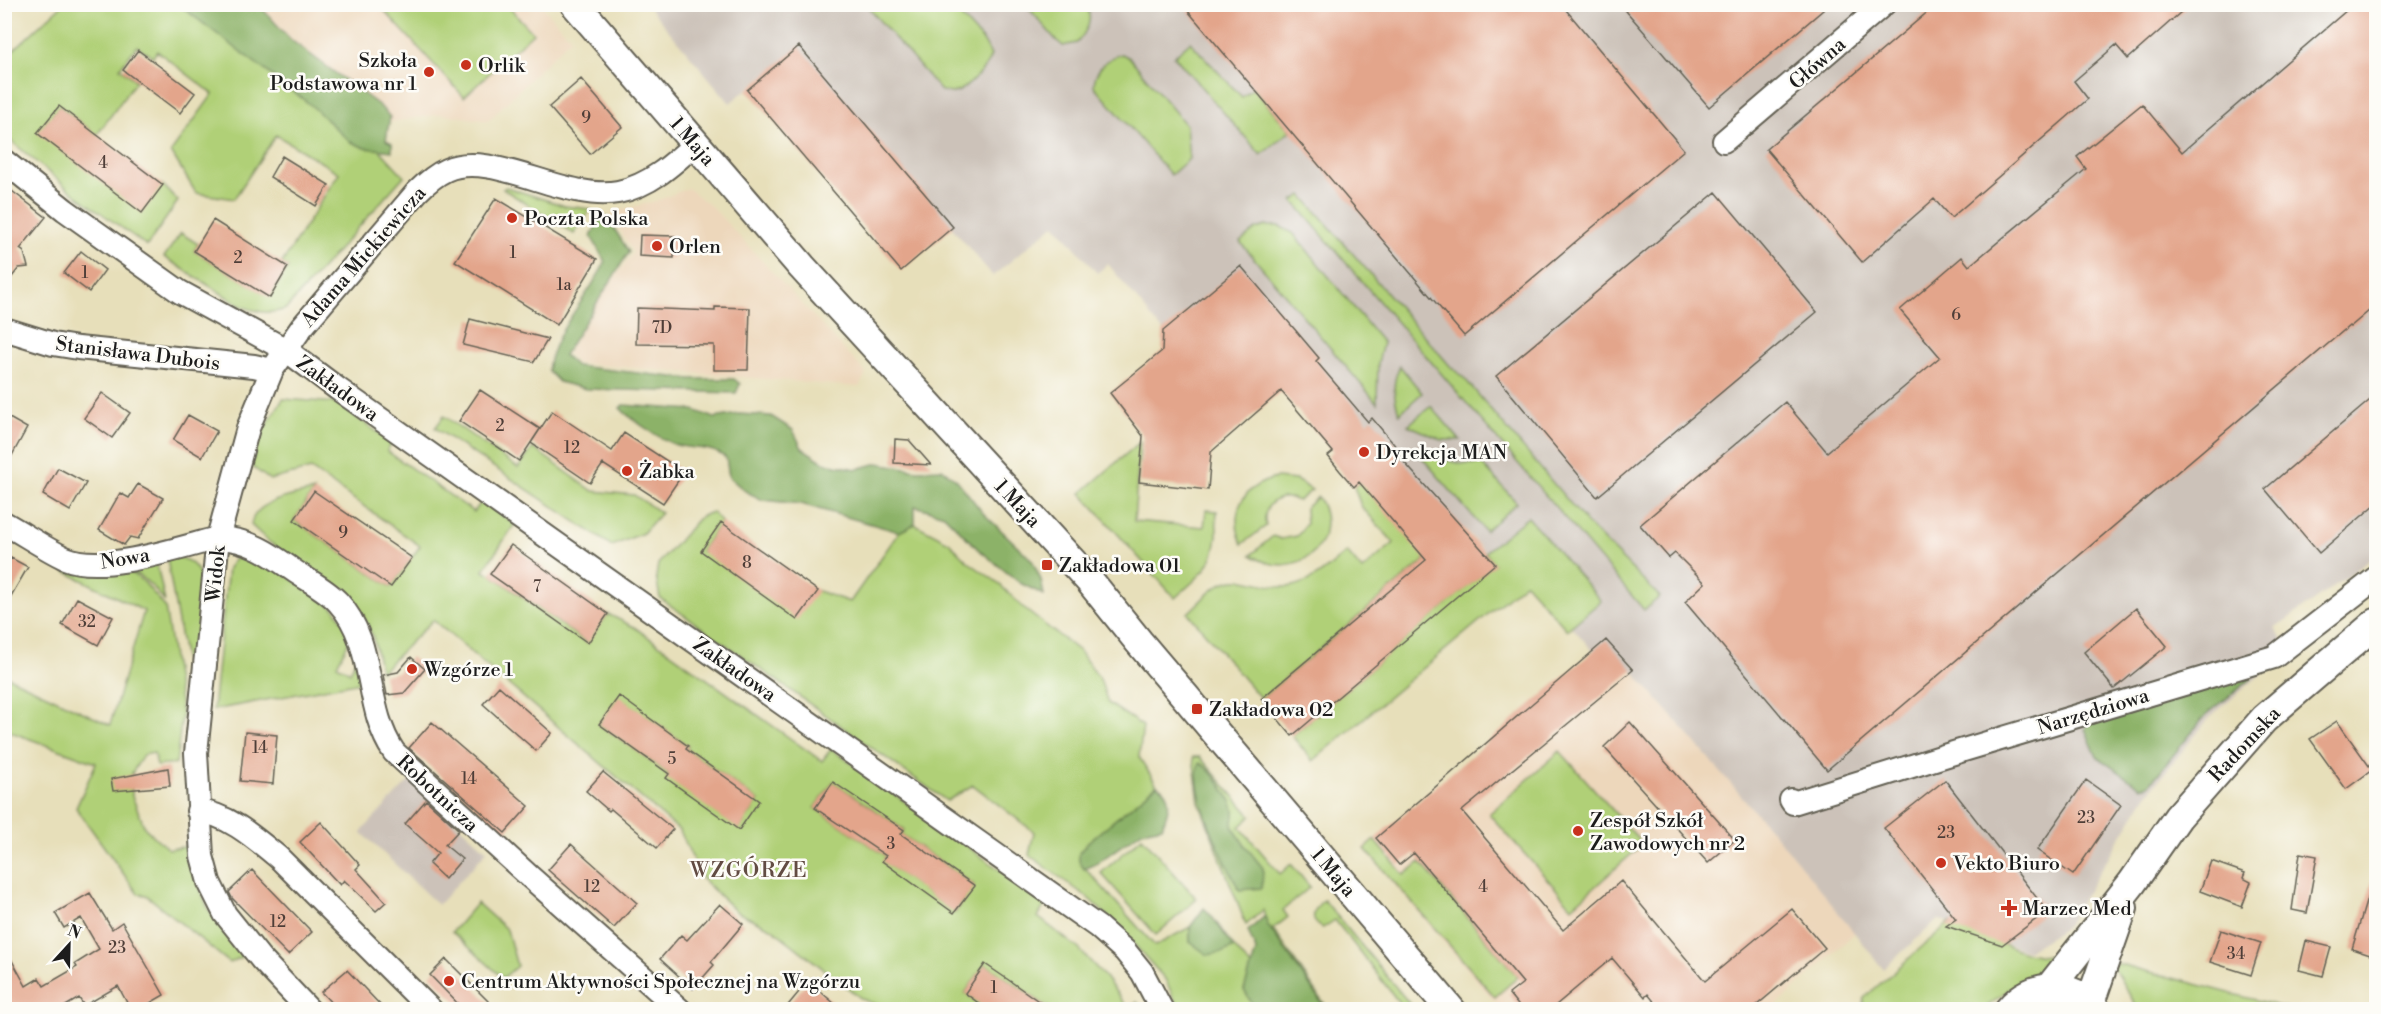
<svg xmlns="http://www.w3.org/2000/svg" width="2381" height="1014" font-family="'Libre Bodoni',serif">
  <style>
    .built { fill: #edd7bb }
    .industrial { fill: #ccc2b9 }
    .green { fill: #b0d077; stroke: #66764a; stroke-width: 1.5; fill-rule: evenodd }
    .forest { fill: #8cb268; stroke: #546742; stroke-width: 1.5 }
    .building { fill: #e3a58b }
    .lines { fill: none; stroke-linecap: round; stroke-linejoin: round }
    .minor-casing { stroke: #636053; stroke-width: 26 }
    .tertiary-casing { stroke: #636053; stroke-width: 32 }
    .minor { stroke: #fff; stroke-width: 22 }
    .tertiary { stroke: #fff; stroke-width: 28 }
    .poi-dot { fill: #c8321e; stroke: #fdfcf7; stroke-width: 2 }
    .labels { text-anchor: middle; stroke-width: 5; stroke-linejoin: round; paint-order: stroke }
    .number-label { font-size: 16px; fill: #4e3e38 }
    .poi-label { font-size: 20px; fill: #1c1c1c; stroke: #fdfcf7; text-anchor: start }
    .street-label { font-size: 20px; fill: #1c1c1c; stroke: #fdfcf7 }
    .neighbourhood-label { font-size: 21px; letter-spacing: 1.5px; fill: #624c43; stroke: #fdfcf7 }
  </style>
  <rect width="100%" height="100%" fill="#fdfcf7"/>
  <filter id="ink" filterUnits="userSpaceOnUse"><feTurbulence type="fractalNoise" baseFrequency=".0167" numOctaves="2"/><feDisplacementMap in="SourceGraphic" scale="12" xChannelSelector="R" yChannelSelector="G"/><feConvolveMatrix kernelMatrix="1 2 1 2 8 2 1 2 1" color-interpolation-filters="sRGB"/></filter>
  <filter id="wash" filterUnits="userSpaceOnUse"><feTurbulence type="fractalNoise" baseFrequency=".008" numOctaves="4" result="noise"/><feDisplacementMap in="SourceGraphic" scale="24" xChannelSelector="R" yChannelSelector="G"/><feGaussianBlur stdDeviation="1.35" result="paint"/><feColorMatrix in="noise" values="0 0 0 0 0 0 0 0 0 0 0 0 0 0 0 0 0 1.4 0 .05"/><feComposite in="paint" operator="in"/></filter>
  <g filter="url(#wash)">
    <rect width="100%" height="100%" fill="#e7dfba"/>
    <path class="built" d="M240 5H541L571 38 488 121 441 114 384 123Z
      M688 188 712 207 866 373 859 387 576 363 567 353 607 288 633 253 610 213 659 200Z
      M1606 640 1858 930 1773 1009H1501L1363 848Z"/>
    <path class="industrial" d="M647 5H2376V556L2275 628 2290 650 2210 717 2146 796 2065 928 2027 951 1950 922 1938 920 1883 969 1796 859 1606 640 1593 651 1512 558 1495 564 1464 528 1459 532 1395 452 1398 449 1372 419 1368 422 1316 362 1319 358 1241 267 1163 331 1108 264 1097 273 1055 224 993 276 799 47 730 103Z
      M410 780 487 851 438 905 361 832Z"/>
    <path class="green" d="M62 5H194L379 149 404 176 286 309C270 315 257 312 241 306L164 257 181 233 198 244 194 251 270 297 288 268 282 263 339 173 276 135 234 199 196 193 171 152 213 94 157 51 153 57 137 46 120 68 136 81 97 135 59 106 38 133 163 185 178 201 147 246 76 195 5 136V74L13 66 5 58Z
      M379 5H507L533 33 464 97Z
      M866 5H963L956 11 984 42 991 55C988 67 965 92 952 93 948 93 945 91 941 91Z
      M1026 5H1086C1094 20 1087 31 1077 43L1063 46 1056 40Z
      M1190 42 1242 97 1253 88 1290 131 1261 155 1174 56Z
      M1122 54 1130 58 1186 125 1189 159 1171 175 1094 86C1094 71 1107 57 1122 54Z
      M506 187 565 206 591 209 574 234 503 189Z
      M1302 195 1451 367 1465 379 1592 529 1660 597 1644 610 1293 201Z
      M1266 226H1279L1293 233 1383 343 1378 363 1377 403 1240 242 1256 229Z
      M1400 366 1422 393 1399 414C1394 396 1391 383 1400 366Z
      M283 399 337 403 392 443 387 451 474 512 482 501 515 524 483 571 490 574 587 643 608 614 634 627 822 761 831 749 1046 903 1038 917 1079 949 1105 977 1127 1007 1137 1002 1142 1009H1051L985 964 965 993 988 1009H887L862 999 771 928 737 912 702 879 680 831 433 620 381 672 373 637 364 618 350 600 268 541 251 525C254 500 294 496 314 491L294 520 391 587 420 546 311 469 270 480 251 466 259 436ZM619 697 688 746 686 749 759 801 739 829 667 777 669 774 599 724ZM833 782 904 830 901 834 974 885 955 913 883 861 886 856 815 808Z
      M1431 406 1460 440H1442L1408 425Z
      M444 416 518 468 533 448 593 491 634 495 661 513 643 533 612 546 435 428Z
      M1140 442 1134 521 1204 527 1206 510 1217 511C1216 519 1217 527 1217 535 1215 567 1197 578 1175 598L1081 493Z
      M1419 454 1463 464H1482L1517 503 1485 531Z
      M1276 478 1296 480 1312 490 1298 501C1280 491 1260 505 1266 526L1242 544C1229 512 1242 486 1276 478Z
      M1359 482 1438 549 1261 699 1188 613C1198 604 1208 592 1219 585 1241 571 1264 589 1287 587 1311 585 1330 566 1347 552L1362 570 1394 543 1361 506 1354 487Z
      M1318 497C1345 541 1297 585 1251 555L1273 536 1281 539 1297 536 1306 524 1305 508Z
      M712 512 721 522 701 551 850 602 899 532 915 524 949 542 967 561 997 582 1027 611 1079 651 1100 679 1108 703 1143 726 1139 757 1157 785 1088 842 1079 861 1155 946 1190 927V942L1223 952 1234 947 1252 968 1244 990 1255 1009H1179L1165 979 1115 923 1087 897 1029 855 1034 832 973 785 947 801 660 598 656 577 658 564 700 517Z
      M1528 517 1601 601 1567 630 1525 583 1313 761 1292 736 1494 564 1485 552Z
      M252 552 334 608 352 635 337 665 350 672 358 653 366 681 213 710 228 568 236 557Z
      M178 557C194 561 200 570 202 586L192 702 167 559Z
      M156 560 165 602C153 586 142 574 123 568Z
      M121 570 133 574 144 582 165 607 182 715 176 764 157 766 154 753 143 755 132 773V796L145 828 168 849 192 846 197 879 208 909 245 955 230 963 146 895 138 894 76 808 96 763 5 730 4 675 110 725 144 611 64 571 89 574Z
      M1560 751 1643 844 1572 907 1489 814Z
      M1193 757H1200L1251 816 1240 827 1280 874 1291 864 1310 887 1283 910 1288 917 1273 929 1328 1009 1320 1001 1267 924 1263 910 1246 925 1199 802Z
      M1142 837 1197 899 1156 935 1101 873Z
      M1375 840 1404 875 1420 862 1518 977 1495 997 1365 849Z
      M1324 900 1414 1009H1404L1335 920 1323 928C1308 921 1313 908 1324 900Z
      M477 903 507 930 517 966 503 978 452 932Z
      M1950 922 2026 953 2062 959 2041 975 2009 990 1985 1008 1971 1009V1005L1925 1010H1864V998Z
      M2116 963 2286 1008V1009H2138L2114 969Z"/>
    <path class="forest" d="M179 5H259L291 40 380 106 390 117 386 140 392 143V151L365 148 349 141 312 106Z
      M607 217 629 252 564 355 576 366 691 379H734L740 384 736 393 586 389 559 382 548 371C552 332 589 297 605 262L591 236 598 222Z
      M623 405 694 410 714 418 739 414 771 416 793 430 802 448 825 463 857 469 878 463 917 470 942 469 957 480 983 513 1032 560 1041 580 1044 595 1020 583 978 549 944 515 915 506V524L899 532 801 504 762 500 745 491 729 477 726 458C709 445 694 450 676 445 663 441 629 418 620 408Z
      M2254 673 2251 679 2206 715 2149 785 2141 787 2097 757 2085 729 2088 724Z
      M1199 763C1210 767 1233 799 1234 811 1235 815 1233 821 1232 826L1246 847 1263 868 1262 888 1239 890C1225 861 1189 793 1199 763Z
      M1157 785C1175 795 1168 812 1162 827L1142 831 1097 863 1084 869 1079 861V853L1088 842Z
      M1204 908C1216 919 1223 934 1234 947L1223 952 1208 955 1190 942V927Z
      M1265 916 1267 924 1326 1009H1255L1244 990 1256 951 1248 931Z"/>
    <g id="blocks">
      <path class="building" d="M1182 4H1561L1684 150 1464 336Z
        M1620 4H1830L1709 107Z
        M1937 4H2190L2128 59 2116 45 2074 81 2088 99 1951 218 1934 199 1862 262 1766 149Z
        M2354 4H2376V305L2350 327 2349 326 1827 770 1685 602 1705 583 1675 553 1669 558 1640 525 1785 402 1827 452 1940 357 1900 310 1962 257 1969 266 2086 169 2077 157 2142 104 2182 152Z
        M799 46 953 227 901 271 747 90Z
        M138 50 195 93 180 113 123 70Z
        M581 79 622 127 590 154 549 107Z
        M59 106 163 185 142 213 37 133Z
        M282 156 329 185 316 206 270 177Z
        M4 185 46 217 20 249 24 252 28 267 19 268 4 287Z
        M1716 192 1817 312 1597 497 1496 376Z
        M496 198 597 259 557 325 455 261Z
        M213 220 288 267 270 298 194 251Z
        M640 235 675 236 674 258 639 256Z
        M81 251 105 270 89 292 64 273Z
        M1241 266 1319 358 1316 361 1368 422 1372 418 1398 449 1395 452 1495 564 1292 736 1261 699 1426 560 1359 482 1354 487 1340 471 1328 456 1333 452 1281 391 1211 452 1208 490 1139 482 1143 436 1110 393 1162 351 1163 331Z
        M715 307 750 308 748 370H714V345L636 344 637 308 715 311Z
        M470 319 548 339 534 362 463 345Z
        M480 390 540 429 519 461 459 421Z
        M102 393 130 413 112 438 84 418Z
        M2376 395V504L2319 553 2265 489Z
        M552 411 612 451 624 433 684 472 663 503 603 464 590 483 531 443Z
        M4 415 27 428 4 470Z
        M188 415 217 431 202 457 173 440Z
        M895 439 909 440 931 465 894 463Z
        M58 468 86 483 70 511 43 495Z
        M138 484 163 498 138 539 130 537 124 545 99 530 120 493 129 498Z
        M314 491 412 558 391 587 294 520Z
        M721 522 818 591 797 620 701 551Z
        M511 545 608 614 588 643 490 574Z
        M11 558 28 567 4 608V569Z
        M77 598 113 617 98 645 62 625Z
        M2136 608 2167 646 2114 689 2084 652Z
        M1606 640 1633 670 1462 811 1563 930 1621 881 1705 981 1792 909 1825 948 1751 1010H1661L1648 994 1645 997 1612 958 1550 1010H1522L1509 994 1523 983 1414 853 1399 865 1376 838Z
        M411 657 425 669 404 693 387 695 383 675 398 672Z
        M499 686 552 733 536 751 483 704Z
        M619 696 688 746 686 749 759 801 739 830 666 778 669 774 599 724Z
        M2337 721 2372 770 2346 789 2310 739Z
        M432 722 529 806 505 833 409 748Z
        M1630 722 1735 840 1708 863 1604 747Z
        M245 732 277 735 273 784 240 781Z
        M168 768 170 786 113 791 111 779Z
        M603 772 673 829 657 848 611 809 609 811 586 791Z
        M1945 780 2047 911 2002 945 1946 926 1956 919 1884 828Z
        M2086 780 2121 805 2073 875 2037 850Z
        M833 782 904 830 901 834 975 886 954 913 882 861 886 856 815 808Z
        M426 800 459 830 445 845 462 859 445 879 429 864 438 853 405 824Z
        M321 822 360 865 356 869 386 902 376 911 344 880 340 885 300 842Z
        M571 844 637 903 614 928 548 870Z
        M2300 853 2317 856 2307 913 2292 910Z
        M2211 861 2245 873 2243 878 2251 882 2242 907 2200 891Z
        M252 870 312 932 288 955 232 898 229 892Z
        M2372 882 2376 883V957L2352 949Z
        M90 893 112 929 122 922 164 995 138 1010H131L118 986 84 1006 79 998 59 1010H4V946L26 986 39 978 44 986 77 967 75 964 99 949 81 918 64 928 55 913Z
        M720 904 743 924 711 962 714 965 693 989 660 959 681 935 687 940Z
        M2221 930 2261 943 2251 975 2210 962Z
        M2306 941 2331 947 2323 976 2299 970Z
        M446 959 497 1010H464L430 975Z
        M985 964 1010 981 1051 1010H988L965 993Z
        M347 970 385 1010H338L321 992Z
        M808 981 842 1010H784Z"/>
    </g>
  </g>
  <g filter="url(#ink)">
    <use href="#blocks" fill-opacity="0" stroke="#636053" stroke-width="1.5"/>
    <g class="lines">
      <g class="minor-casing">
        <path id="minor" d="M1724 141 1884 4
          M4 161 65 210 180 292 286 350 338 389 1098 927 1125 951 1142 972 1162 1010
          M4 329 53 344 78 348 254 366 272 370
          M4 523C24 534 44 548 65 558 103 574 178 548 218 538 249 539 269 553 293 570 307 580 326 589 338 602 377 644 363 707 394 752L528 875 680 1010
          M1791 800 1793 803 1957 752 2274 657 2376 578
          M198 811C228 814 256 839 279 858L431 1010
          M309 1010 261 959 225 914 209 882 202 856 196 753 218 538 248 428 272 370 302 327 417 192C426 183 435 175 446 170 491 149 565 202 618 192 649 186 672 165 695 144"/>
      </g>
      <g class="tertiary-casing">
        <path id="tertiary" d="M575 4 802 267 1089 580 1139 642 1451 1010
          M2050 987 2132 883 2178 817 2264 719 2376 623
          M2090 1003 2123 908
          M2009 1010C2033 981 2072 981 2096 1010"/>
      </g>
      <use href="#minor" class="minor"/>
      <use href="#tertiary" class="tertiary"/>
    </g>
  </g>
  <g class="poi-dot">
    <circle cx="466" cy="65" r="6"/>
    <circle cx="429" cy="72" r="6"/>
    <circle cx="512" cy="218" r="6"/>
    <circle cx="657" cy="246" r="6"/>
    <circle cx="1364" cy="452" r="6"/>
    <circle cx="627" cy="471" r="6"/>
    <rect x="1041" y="559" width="12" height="12" rx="3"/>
    <circle cx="412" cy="669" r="6"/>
    <rect x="1191" y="703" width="12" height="12" rx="3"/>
    <circle cx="1578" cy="831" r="6"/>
    <circle cx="1941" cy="863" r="6"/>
    <path d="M2006 899h6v6h6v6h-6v6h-6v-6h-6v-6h6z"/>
    <circle cx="449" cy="981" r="6"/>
  </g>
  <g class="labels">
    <g class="number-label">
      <text x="586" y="123">9</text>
      <text x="103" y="168">4</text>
      <text x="513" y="258">1</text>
      <text x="238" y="263">2</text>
      <text x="85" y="278">1</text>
      <text x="564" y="290">1a</text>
      <text x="1956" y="320">6</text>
      <text x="662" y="333">7D</text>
      <text x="500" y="431">2</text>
      <text x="572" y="453">12</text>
      <text x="343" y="538">9</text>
      <text x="747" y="568">8</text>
      <text x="537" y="592">7</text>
      <text x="87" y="627">32</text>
      <text x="260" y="753">14</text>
      <text x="672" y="764">5</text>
      <text x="469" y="784">14</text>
      <text x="2086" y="823">23</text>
      <text x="1946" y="838">23</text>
      <text x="891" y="849">3</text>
      <text x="592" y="892">12</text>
      <text x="1483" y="892">4</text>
      <text x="278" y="927">12</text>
      <text x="117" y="953">23</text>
      <text x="2236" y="959">34</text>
      <text x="994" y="993">1</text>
    </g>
    <g class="poi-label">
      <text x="417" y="67" text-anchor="end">Szkoła<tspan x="417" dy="23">Podstawowa nr 1</tspan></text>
      <text x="478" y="72">Orlik</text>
      <text x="524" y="225">Poczta Polska</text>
      <text x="669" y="253">Orlen</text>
      <text x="1376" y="459">Dyrekcja MAN</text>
      <text x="639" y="478">Żabka</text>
      <text x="1059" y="572">Zakładowa 01</text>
      <text x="424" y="676">Wzgórze 1</text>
      <text x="1209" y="716">Zakładowa 02</text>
      <text x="1590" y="827">Zespół Szkół<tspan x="1590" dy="23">Zawodowych nr 2</tspan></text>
      <text x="1953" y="870">Vekto Biuro</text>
      <text x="2022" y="915">Marzec Med</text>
      <text x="461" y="988">Centrum Aktywności Społecznej na Wzgórzu</text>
    </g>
    <g class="street-label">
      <text transform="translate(1817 63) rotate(-41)" y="7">Główna</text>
      <text transform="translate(693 141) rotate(49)" y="7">1 Maja</text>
      <text transform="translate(363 256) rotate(-49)" y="7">Adama Mickiewicza</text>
      <text transform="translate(138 353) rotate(7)" y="7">Stanisława Dubois</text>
      <text transform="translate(338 388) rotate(36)" y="7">Zakładowa</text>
      <text transform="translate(1018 503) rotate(47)" y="7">1 Maja</text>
      <text transform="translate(125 558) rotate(-9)" y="7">Nowa</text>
      <text transform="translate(215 574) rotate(-84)" y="7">Widok</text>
      <text transform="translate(735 669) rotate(35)" y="7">Zakładowa</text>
      <text transform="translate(2093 711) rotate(-17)" y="7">Narzędziowa</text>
      <text transform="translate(2244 744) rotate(-47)" y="7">Radomska</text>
      <text transform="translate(438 793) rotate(43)" y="7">Robotnicza</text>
      <text transform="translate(1334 872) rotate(50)" y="7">1 Maja</text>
    </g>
    <g class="neighbourhood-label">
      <text x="749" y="877">WZGÓRZE</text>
    </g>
  </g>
  <rect width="2381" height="1014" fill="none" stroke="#fdfcf7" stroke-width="24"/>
  <g transform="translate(69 945) rotate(22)" stroke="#fdfcf7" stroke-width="4.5" paint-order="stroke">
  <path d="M0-4.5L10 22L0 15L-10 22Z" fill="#1c1c1c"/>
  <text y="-9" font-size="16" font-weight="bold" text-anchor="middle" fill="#1c1c1c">N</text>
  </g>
</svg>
